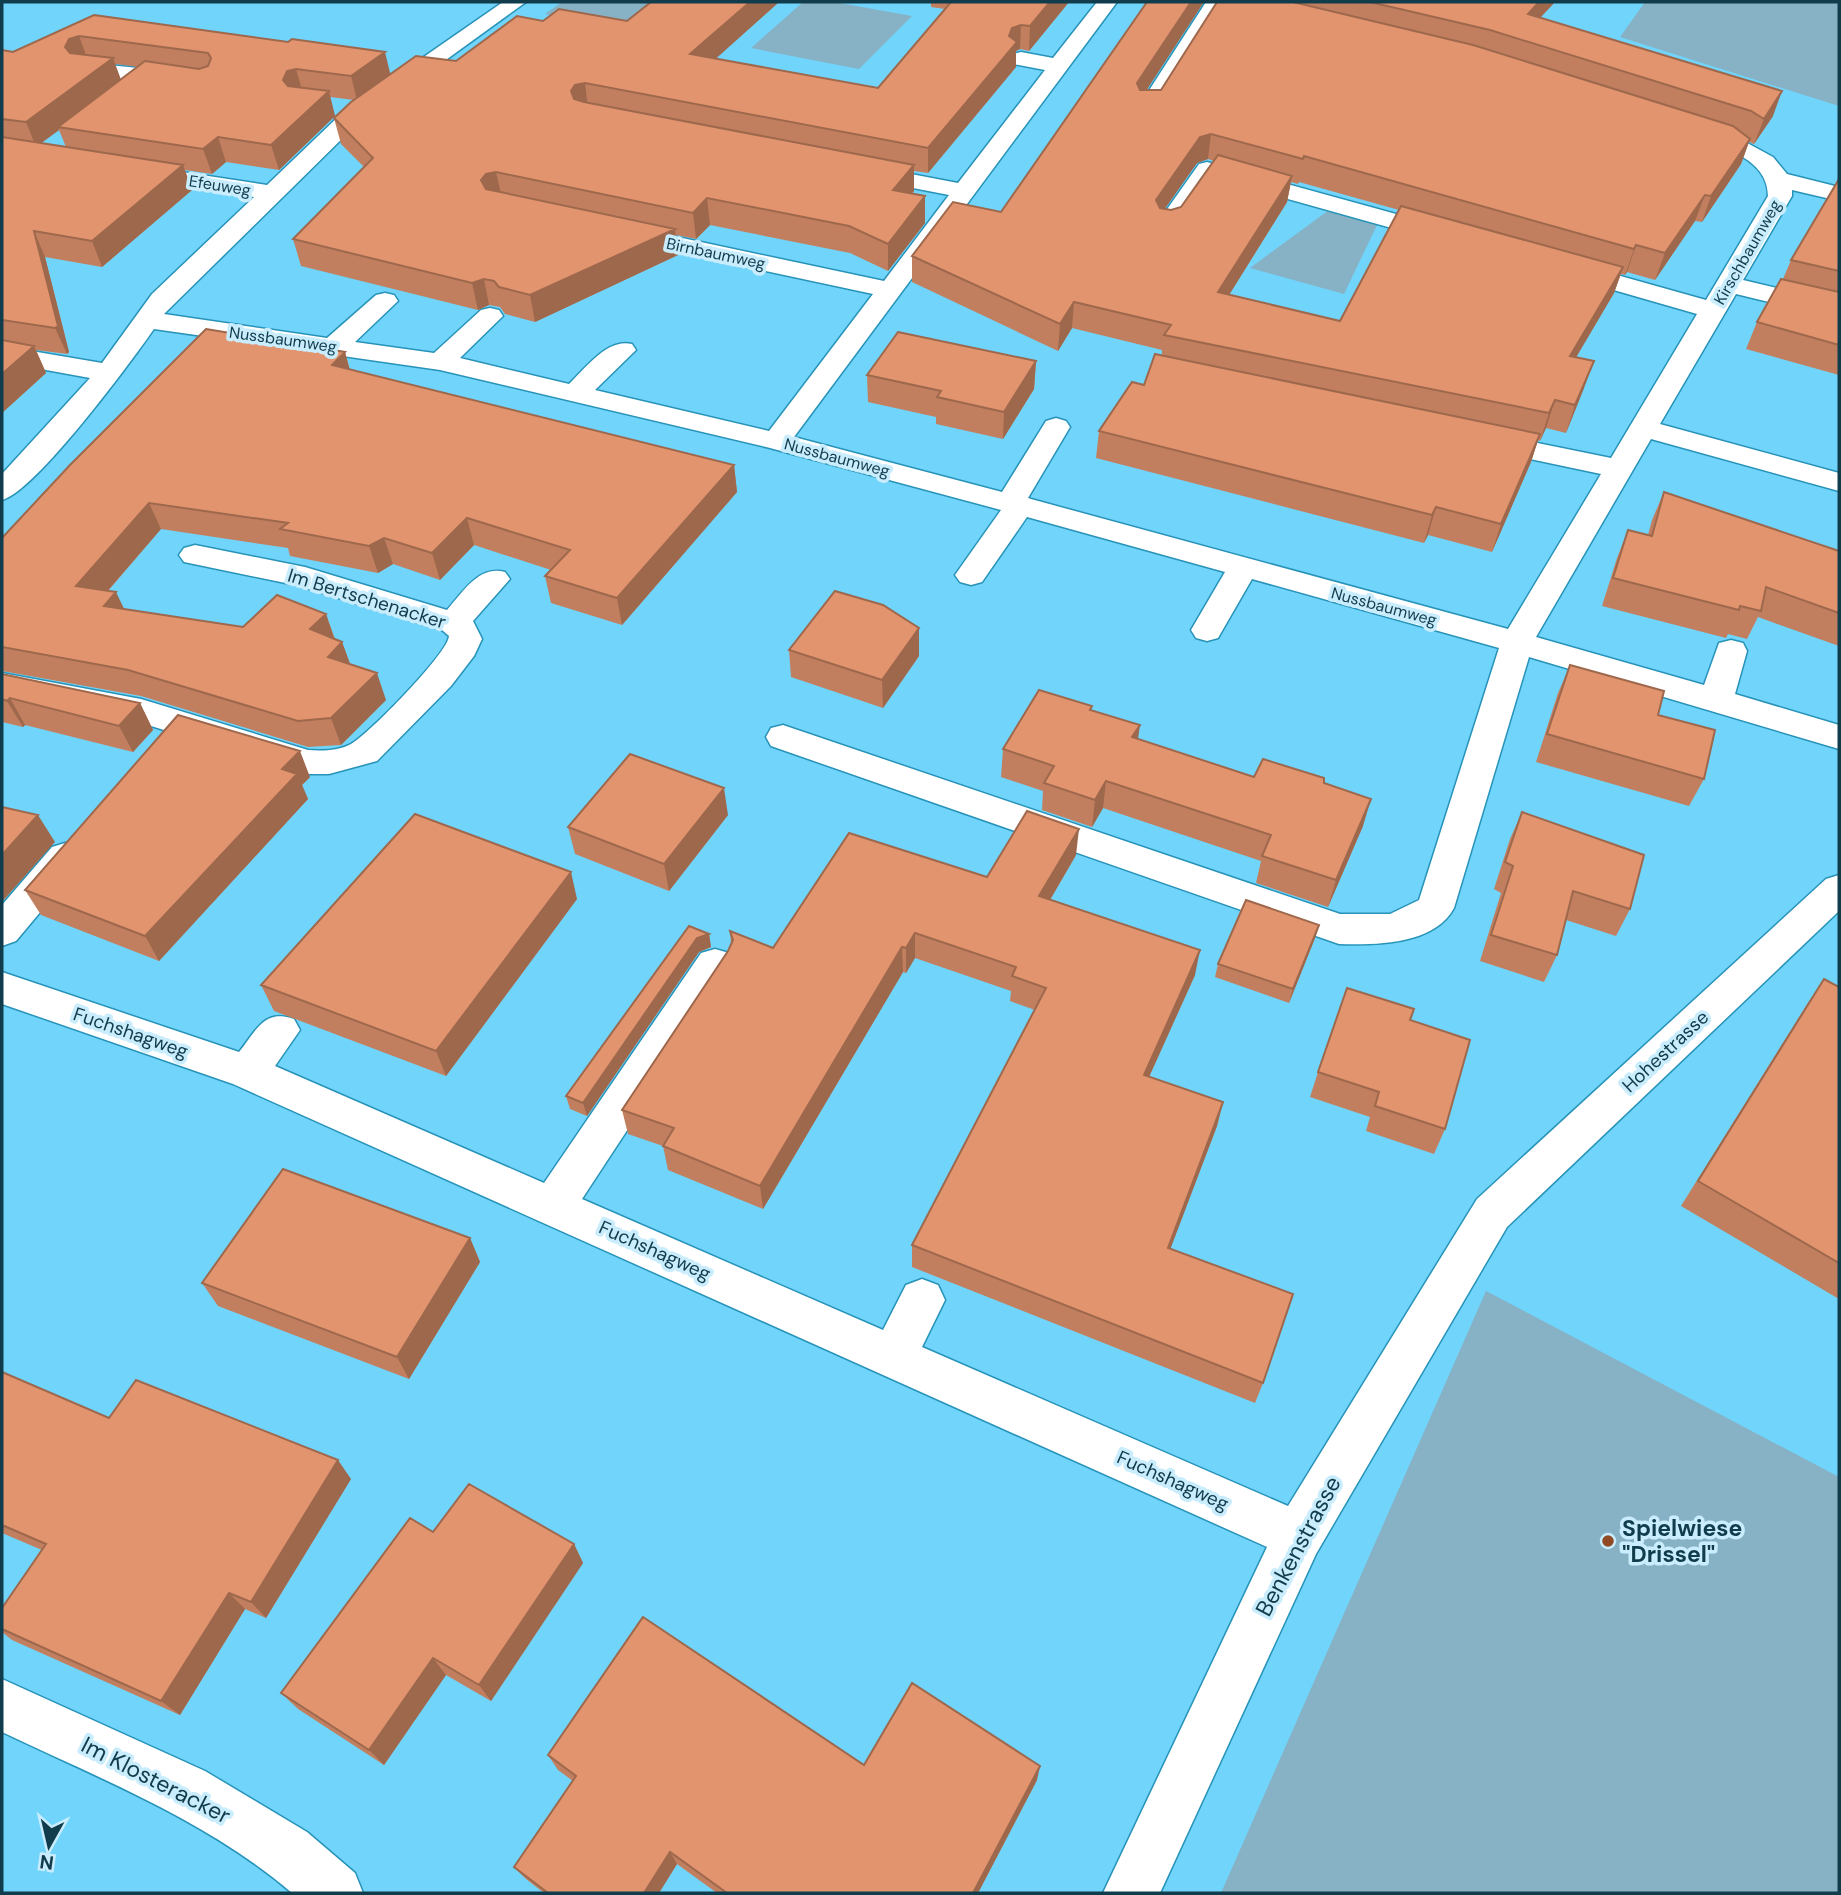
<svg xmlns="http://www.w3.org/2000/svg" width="1841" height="1895" font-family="'DM Sans',sans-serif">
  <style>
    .green { fill: #87b1c4 }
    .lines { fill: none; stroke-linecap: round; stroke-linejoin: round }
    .minor-casing { stroke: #2793b8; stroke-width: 3 }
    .minor { fill: #fff; fill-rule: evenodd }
    .wall { fill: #c27f5f; fill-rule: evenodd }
    .shaded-wall { fill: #9e684d }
    .building { fill: #e2946e; stroke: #9e684d; stroke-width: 2 }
    .poi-dot { fill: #914a24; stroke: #c9edfd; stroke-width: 2.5 }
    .labels { text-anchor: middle; stroke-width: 7; stroke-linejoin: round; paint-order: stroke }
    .far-street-label { font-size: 16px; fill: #113c4c; stroke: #c9edfd }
    .street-label { font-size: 19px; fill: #113c4c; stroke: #c9edfd }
    .near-poi-label { font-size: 23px; font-weight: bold; fill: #113c4c; stroke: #c9edfd; text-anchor: start }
    .near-street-label { font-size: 23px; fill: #113c4c; stroke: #c9edfd }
  </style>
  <rect width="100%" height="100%" fill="#71d4fb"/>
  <path class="green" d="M562 2H680L642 33 545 14Z
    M803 2H834L912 16 859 69 751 48Z
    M1645 2H1839V106L1620 37Z
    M1329 210 1378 223 1344 294 1250 268Z
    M1486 1291 1839 1477V1893H1221Z"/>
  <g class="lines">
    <g class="minor-casing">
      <path id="minor" d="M503 2H526L356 125 164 314 327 338 376 295 385 293 394 295 398 301 355 342 434 353 481 310 490 308 499 310 503 316 460 358 569 384C586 368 607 338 632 344L636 350 595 390 769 431 873 294 617 239 613 234 617 229 626 226 884 281 949 195 856 177 852 172 856 167 864 165 958 183 1045 70 1013 64 1010 59 1013 54 1021 52 1053 58 1097 2H1117L794 437 1002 492 1046 421 1056 418 1066 421 1070 427 1028 498 1031 499 1508 629 1601 474 1474 447 1470 441 1474 435 1484 432 1611 458 1697 314 1558 274 1554 269 1558 264 1567 261 1706 300 1768 196C1768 157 1719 146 1689 137L1685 132 1689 127 1697 125 1738 138 1773 157 1787 174 1839 187V201L1792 190V196L1743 280 1839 303V319L1736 294 1660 424 1839 473V491L1651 439 1536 637 1704 685 1719 643 1731 640 1743 643 1747 651 1735 694 1839 725V749L1529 657 1454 908C1434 945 1376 945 1339 944L771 746 766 737 771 728 783 725 1340 914H1390L1419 900 1499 648 1252 579 1218 638 1207 641 1196 638 1191 630 1225 572 1027 517 982 582 971 585 960 582 955 575 1001 510 770 448 440 370 154 329C131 362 35 492 2 500V474L90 378 2 362V346L102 363 152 294 254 197 136 179 128 177 124 172 128 167 136 165 267 185 340 115Z
        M1206 2H1226L1156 114H1140L1137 109Z
        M88 63 149 69 157 71 160 76 157 81 149 83 80 75 77 70 80 65Z
        M1207 162 1454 230 1458 235 1454 240 1445 243 1213 178 1176 232 1167 234 1158 232 1155 227 1158 222 1199 164Z
        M195 545 305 567 447 610C463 592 479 565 505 572L510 579 473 621 482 639 474 656 451 686 377 761 329 774H307L138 722 2 695V673L141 699 308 750C321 751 338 751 351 744 368 735 448 653 449 636L442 630 300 586 184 562 179 555 184 548Z
        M65 843 78 847 83 857 78 867 16 941 2 946V905L52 847Z
        M1839 875V911L1507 1227 1316 1554 1160 1893H1103L1267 1547 233 1084 2 1004V972L239 1052C256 1031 264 1008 294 1019L300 1030 275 1066 544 1183 701 953 715 949 729 953 734 964 729 975 582 1199 883 1330 906 1285 922 1279 938 1285 945 1300 922 1347 1288 1506 1477 1199 1826 879Z
        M2 1679 205 1771 307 1832 355 1873 363 1893H292C208 1821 101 1779 2 1732Z"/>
    </g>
    <use href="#minor" class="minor"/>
  </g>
  <path class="wall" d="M651 2H779L715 59 878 88 945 9 931 7V2H1069L1029 51 1020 49 1016 51V67L928 173 914 171V191L912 194 925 196V223L888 271 850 253 710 225 696 239 676 235 678 255 535 322 505 314 500 307 489 305 478 310 301 266 293 239 364 167 341 144 334 118 354 100 330 97 335 116 279 170 226 162 212 174 185 170 192 190 102 267 45 257 69 352 67 354 36 350 46 373 2 413V50L13 52 94 15 390 74 456 61 543 21H627ZM115 64 131 66 138 67 121 80ZM59 130 66 147 41 143Z
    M1217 2H1555L1540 18 1773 116 1754 144 1749 142 1741 164 1702 222 1695 221 1655 280 1627 272 1625 275 1621 274 1614 293 1576 357 1584 388 1566 433 1546 428 1540 441 1538 440 1531 462 1492 552 1428 535 1424 543 1096 458 1099 431 1144 385 1162 355V350L1072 328 1058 351 912 282V256L1001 212 1146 90H1161ZM1208 159 1214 161 1181 207 1171 210 1164 209 1197 163ZM1291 182 1298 184 1299 182 1399 210 1340 321 1229 295 1287 202Z
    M1839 179V375L1746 349 1757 322 1783 279 1791 260Z
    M345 352 350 370 734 465 737 492 622 625 551 603 545 576 551 570 474 545 440 580 393 564 378 573 290 556 288 548 161 529 108 591 124 609 243 627 326 614 335 639 342 642 350 664 386 700 341 745 308 747 141 696 2 671V538Z
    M1036 361 1034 389 1003 439 936 424V417L868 402 867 375Z
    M1664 492 1839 551V646L1758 617 1747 639 1728 634 1726 638 1602 606 1617 558 1628 530 1648 535 1652 520Z
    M789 650 919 656 883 708 791 677Z
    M1570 665 1658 715 1704 779 1689 806 1536 762 1558 693Z
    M2 674 140 703 153 730 133 752 25 725 23 727 2 722Z
    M1092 710 1138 739 1254 777 1324 783 1363 826 1328 907 1256 883 1261 861 1103 808 1092 827 1042 810 1043 791 1001 777 1003 749Z
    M310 777 302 785 308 799 159 961 41 915 25 890Z
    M1522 812 1630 909 1616 936 1566 920 1557 955 1544 982 1480 961 1501 893 1494 889 1510 839Z
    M728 815 669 891 575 854 568 827Z
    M1076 855 1050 900 1195 975 1149 1077 1223 1102 1217 1126 1170 1249 1263 1383 1255 1403 912 1267V1245L1035 1010 1010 1001 1011 991 915 958 906 973 903 972 763 1209 668 1170 663 1146 628 1134 622 1110 728 951 731 943 730 931 773 948 987 877Z
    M577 899 446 1076 274 1011 261 985Z
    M1319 925 1315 938 1289 1003 1215 977 1218 964Z
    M709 934 711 947 699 952 587 1116 570 1109 566 1096Z
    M1824 979 1839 987V1299L1681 1206 1806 1006Z
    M1410 1020 1445 1129 1434 1154 1366 1131 1370 1117 1310 1097 1318 1072Z
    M470 1238 480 1262 409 1379 218 1306 202 1283Z
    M2 1372 109 1418 351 1479 266 1618 245 1609 180 1715 12 1640 2 1632V1608L42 1550 2 1533Z
    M433 1532 574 1544 583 1563 491 1701 446 1675 384 1765 298 1709 281 1693Z
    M548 1755 864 1765 1037 1780 978 1893H717L677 1864 659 1893H544L526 1879 514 1867 573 1781 558 1770Z"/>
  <path class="shaded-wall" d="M750 2H779L692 80 690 54Z
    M1050 2H1069L1029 51 1030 26Z
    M1191 2H1204L1135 108 1137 83Z
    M1539 2H1555L1521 38 1528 14Z
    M1021 25 1020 49 1016 51V67L928 173V148L1009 36 1012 28Z
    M79 36 88 60 78 64 65 47 69 39Z
    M385 52 391 77 357 100 351 76Z
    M113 58 122 83 58 127 59 130 36 147 26 122Z
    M296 69 303 93 290 104 283 80 287 71Z
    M585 83 588 108 579 110 571 91 575 85Z
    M329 91 335 116 279 170 271 145Z
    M1782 91 1773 116 1754 144 1764 119Z
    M1211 134 1208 159 1197 163 1153 226 1156 200 1200 137Z
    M218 137 226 162 212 174 203 149Z
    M1750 139 1741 164 1702 222 1711 196Z
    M183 165 192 190 102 267 92 241Z
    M914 165V191L893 216V190Z
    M496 172 502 198 491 200 481 180 486 174Z
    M1292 176 1287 202 1214 319 1218 292Z
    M1705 195 1695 221 1655 280 1665 253Z
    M925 196V223L888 271V244Z
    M707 198 710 225 696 239 693 213Z
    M675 229 678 255 535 322 530 295Z
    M34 231 45 257 69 352 67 354 55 328Z
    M1636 245 1627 272 1625 275 1634 249Z
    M1623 267 1614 293 1561 383 1570 356Z
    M484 279 489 305 478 310 472 283Z
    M1074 302 1072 328 1058 351 1060 324Z
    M34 346 46 373 2 413V374Z
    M345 352 352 379 332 365Z
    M1036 361 1034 389 1003 439 1004 412Z
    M1594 361 1584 388 1566 433 1575 405Z
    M1555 400 1546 428 1540 441 1549 413Z
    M1540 434 1531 462 1492 552 1501 524Z
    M734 465 737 492 622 625 617 598Z
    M149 503 161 529 89 612 76 586Z
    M1436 507 1428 535 1424 543 1432 515Z
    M467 518 474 545 440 580 432 553Z
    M384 538 393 564 378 573 369 546Z
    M116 592 129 619 104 606Z
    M326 614 335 641 310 629Z
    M919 628V656L883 708 882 680Z
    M342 642 352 669 328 657Z
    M377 673 386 700 341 745 331 718Z
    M10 698 25 725 23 727 7 701Z
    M140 703 153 730 133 752 119 726Z
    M1140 725 1136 753 1132 737Z
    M300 751 310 777 302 785 308 799 159 961 145 936 282 769Z
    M1106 781 1103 808 1092 827 1095 800Z
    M724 788 728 815 669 891 664 864Z
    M1371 799 1363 826 1328 907 1336 880Z
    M38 815 55 842 2 902V855Z
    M1079 829 1076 855 1037 922 1039 896Z
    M571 872 577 899 446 1076 436 1051Z
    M1319 925 1315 938 1289 1003 1293 989Z
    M915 933V958L906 973V948Z
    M709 934 711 947 699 952 587 1116 583 1103 697 938Z
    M902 947 903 972 763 1209 760 1186Z
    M1200 950 1195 975 1139 1099 1144 1075Z
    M1223 1102 1217 1126 1162 1271 1168 1248Z
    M470 1238 480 1262 409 1379 397 1357Z
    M338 1460 351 1479 266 1618 251 1602Z
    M574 1544 583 1563 491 1701 479 1685Z
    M229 1593 245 1609 180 1715 161 1701Z
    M433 1658 446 1675 384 1765 369 1750Z
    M1040 1766 1037 1780 978 1893H973Z
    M670 1852 677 1864 659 1893H644Z"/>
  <path class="building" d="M651 2H750L690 54 878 88 951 2H1050L1030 26 1021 25 1012 28 1009 36 1017 42 928 148 585 83 575 85 571 91 574 99 584 102 914 165 893 190 925 196 888 244 849 226 707 198 693 213 496 172 486 174 481 180 486 189 675 229 530 295 499 287 494 281 484 279 472 283 293 239 373 158 334 118 351 102 416 56 456 61 517 16 543 21 559 9 627 21Z
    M1147 2H1191L1137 83 1140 90H1161L1217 2H1293L1473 45 1733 126 1750 139 1711 196 1705 195 1665 253 1636 245 1634 249 1304 156 1303 159 1211 134 1200 137 1156 200 1160 208 1171 210 1181 207 1218 155 1292 176 1218 292 1340 321 1401 206 1623 267 1570 356 1594 361 1575 405 1555 400 1549 413 1164 335 1171 325 1074 302 1060 324 912 256 953 202 1001 212Z
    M1370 2H1539L1528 14 1782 91 1764 119 1751 111 1490 30Z
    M94 15 288 42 292 39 385 52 351 76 296 69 287 71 283 80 288 86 329 91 271 145 218 137 203 149 58 127 145 61 199 69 208 66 211 58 208 53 79 36 69 39 65 47 70 53 113 58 26 122 2 119V50L13 52Z
    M2 137 183 165 92 241 34 231 58 326 55 328 2 320Z
    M1839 179V271L1791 260Z
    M1781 279 1839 292V345L1757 322Z
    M206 329 345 352 332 365 734 465 617 598 545 576 570 550 467 518 432 553 384 538 369 546 280 529 288 523 149 503 76 586 116 592 104 606 243 627 277 595 326 614 310 629 342 642 328 657 377 673 331 718 298 721 128 670 2 647V538L70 465Z
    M898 332 1036 361 1004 412 937 397 941 391 867 375Z
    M2 340 34 346 2 374Z
    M1155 354 1540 434 1501 524 1436 507 1432 515 1099 431 1132 382 1144 385Z
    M1664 492 1839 551V613L1766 587 1761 611 1740 606 1739 610 1613 578 1628 530 1652 536Z
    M835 591 883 605 919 628 882 680 789 650Z
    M1570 665 1664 691 1658 715 1715 730 1704 779 1547 734Z
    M2 674 140 703 119 726 10 698 7 701 2 699Z
    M1039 690 1092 706 1090 710 1140 725 1132 737 1254 777 1263 759 1324 778V783L1371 799 1336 880 1262 856 1271 835 1106 781 1095 800 1044 783 1054 766 1003 749Z
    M178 715 300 751 282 769 297 774 145 936 25 890Z
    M630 754 724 788 664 864 568 827Z
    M2 807 38 815 2 855Z
    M1027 811 1079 829 1039 896 1200 950 1144 1075 1223 1102 1168 1248 1293 1294 1263 1383 912 1245 1046 988 1012 976 1016 967 915 933 906 948 902 947 760 1186 663 1146 674 1128 622 1110 728 951 733 940 730 931 773 948 849 833 987 877Z
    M1522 812 1644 855 1630 909 1573 891 1557 955 1491 935 1513 866 1505 862Z
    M415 814 571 872 436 1051 261 985Z
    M1246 900 1319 925 1293 989 1218 964Z
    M689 926 709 934 697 938 583 1103 566 1096Z
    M1824 979 1839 987V1263L1698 1181Z
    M1347 988 1414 1009 1410 1020 1470 1040 1445 1129 1375 1106 1379 1092 1318 1072Z
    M283 1169 470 1238 397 1357 202 1283Z
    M2 1372 109 1418 136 1380 338 1460 251 1602 229 1593 161 1701 2 1629V1608L46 1544 2 1525Z
    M469 1484 574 1544 479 1685 433 1658 369 1750 281 1693 410 1518 433 1532Z
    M643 1617 864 1765 912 1683 1040 1766 973 1893H727L670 1852 644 1893H548L514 1867 576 1776 548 1755Z"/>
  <circle class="poi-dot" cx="1608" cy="1541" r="7"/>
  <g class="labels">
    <g class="far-street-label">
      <text transform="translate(220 185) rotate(9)" y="6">Efeuweg</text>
      <text transform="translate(1747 252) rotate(-60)" y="6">Kirschbaumweg</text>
      <text transform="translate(716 253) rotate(12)" y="6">Birnbaumweg</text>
      <text transform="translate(283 339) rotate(8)" y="6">Nussbaumweg</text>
      <text transform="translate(837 457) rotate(15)" y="6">Nussbaumweg</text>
      <text transform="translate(1384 606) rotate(15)" y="6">Nussbaumweg</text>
    </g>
    <g class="street-label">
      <text transform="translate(367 598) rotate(17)" y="7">Im Bertschenacker</text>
      <text transform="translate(131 1032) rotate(19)" y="7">Fuchshagweg</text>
      <text transform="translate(1665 1051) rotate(-43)" y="7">Hohestrasse</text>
      <text transform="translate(655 1250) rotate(24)" y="7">Fuchshagweg</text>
      <text transform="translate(1173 1480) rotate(24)" y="7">Fuchshagweg</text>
    </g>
    <g class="near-poi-label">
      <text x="1622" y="1536">Spielwiese<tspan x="1622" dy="26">"Drissel"</tspan></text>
    </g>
    <g class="near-street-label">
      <text transform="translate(1298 1546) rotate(-62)" y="8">Benkenstrasse</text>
      <text transform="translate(156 1780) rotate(27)" y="8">Im Klosteracker</text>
    </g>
  </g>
  <rect width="1841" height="1895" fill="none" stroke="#113c4c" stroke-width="7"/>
  <g transform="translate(49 1846) rotate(188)" stroke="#c9edfd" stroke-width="5" paint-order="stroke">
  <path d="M0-5L12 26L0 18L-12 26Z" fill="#113c4c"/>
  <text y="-10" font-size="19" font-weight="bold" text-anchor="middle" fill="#113c4c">N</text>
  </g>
</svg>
